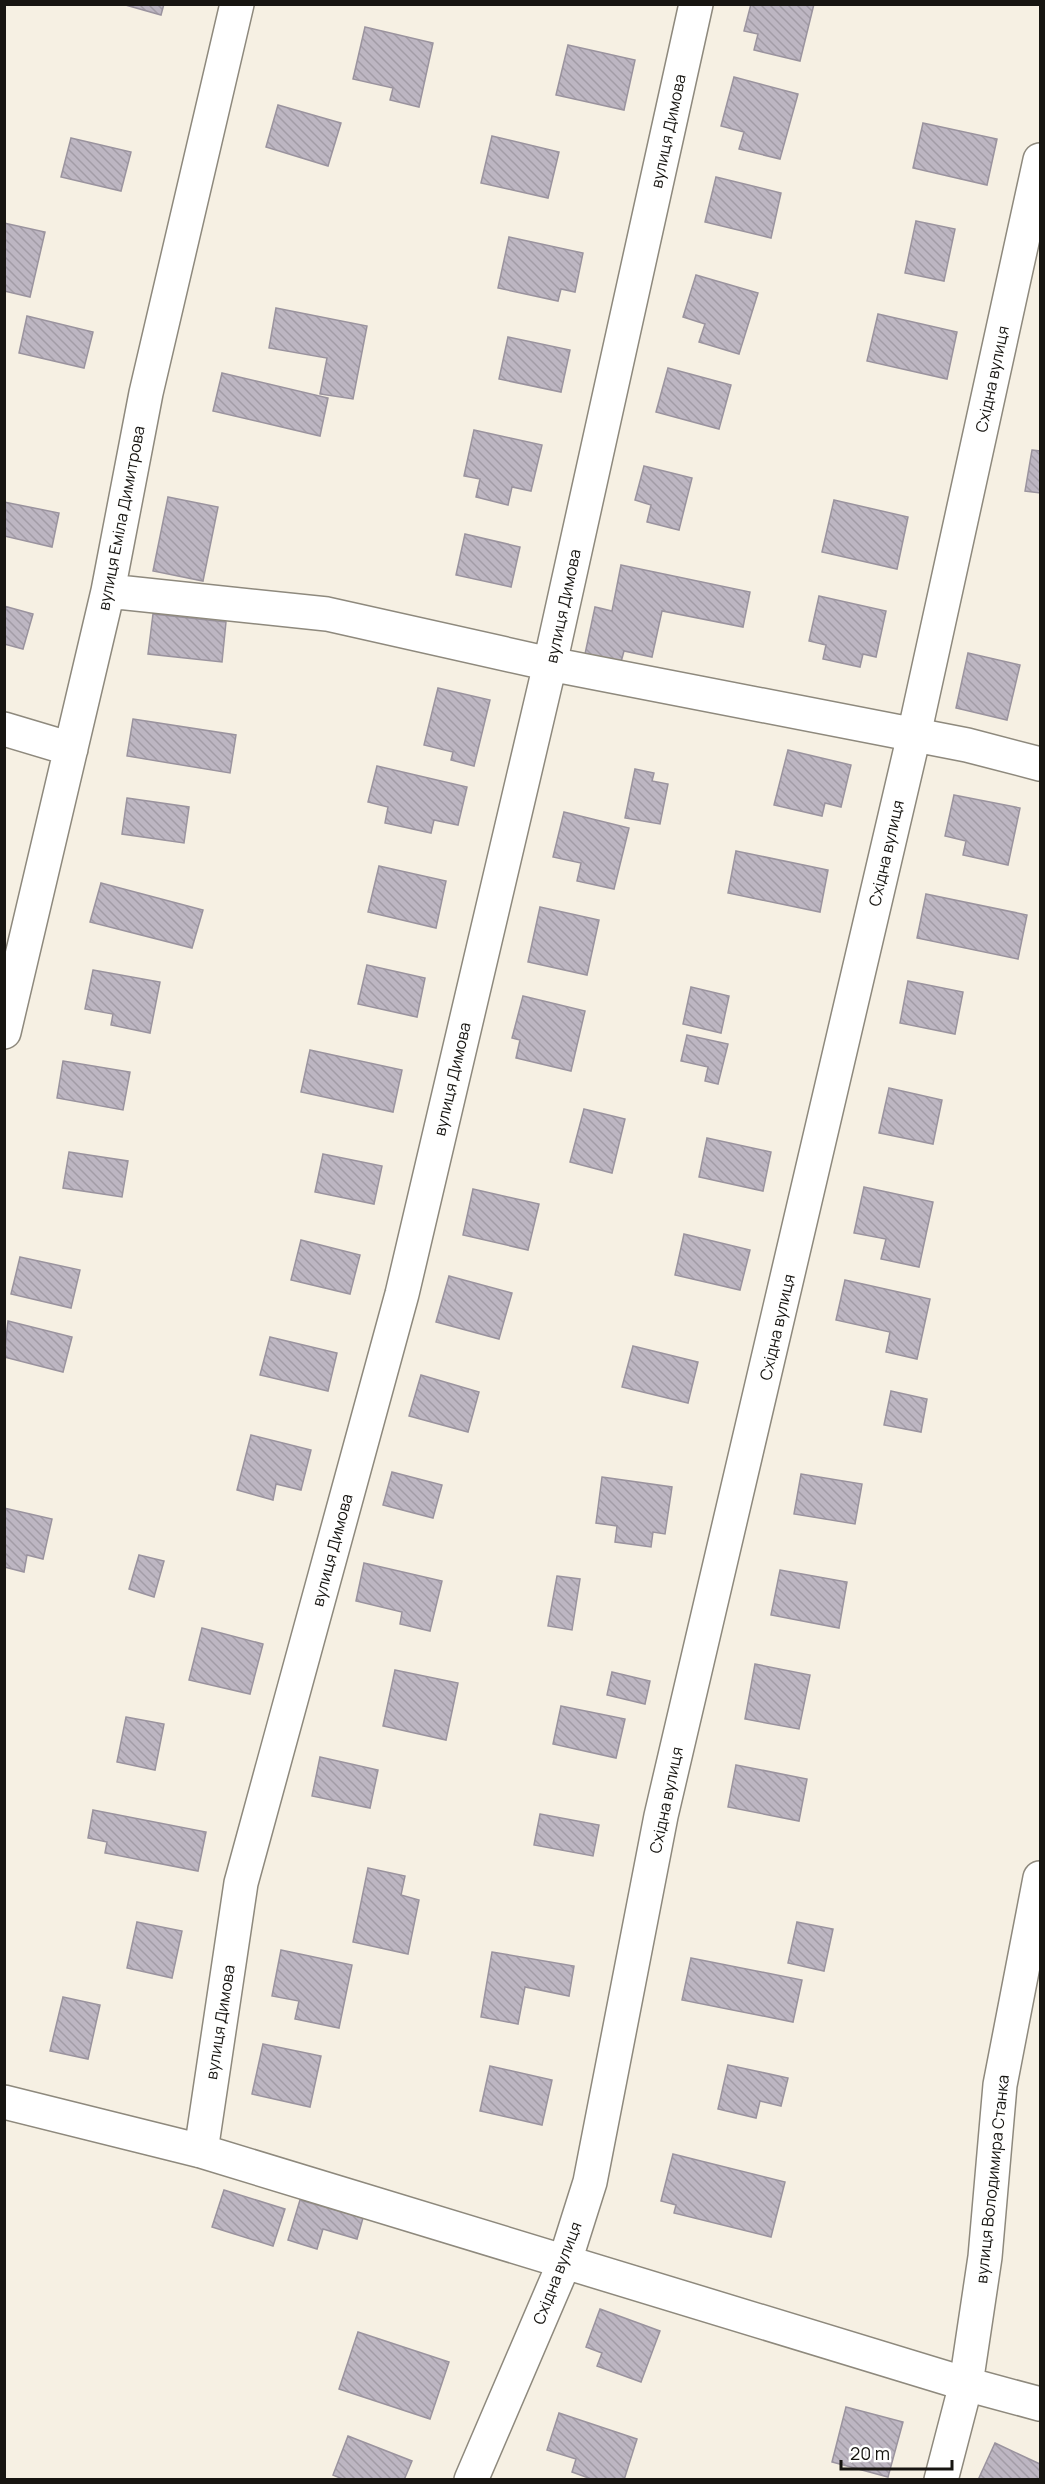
<svg xmlns="http://www.w3.org/2000/svg" width="1045" height="2484" font-family="Manrope,sans-serif">
  <style>
    .building { fill: url(#building-back-hatch); stroke: #9a939e; stroke-width: 1.5 }
    .lines { fill: none; stroke-linecap: round; stroke-linejoin: round }
    .minor-casing { stroke: #8e897d; stroke-width: 36 }
    .minor { stroke: #fff; stroke-width: 33 }
    .labels { text-anchor: middle; stroke-width: 5; stroke-linejoin: round; paint-order: stroke }
    .street-label { font-size: 16px; fill: #171511; stroke: #fff }
  </style>
  <defs>
    <pattern id="building-back-hatch" width="6" height="6" patternUnits="userSpaceOnUse" patternTransform="scale(1.5)"><rect width="6" height="6" fill="#bdb6c2"/><path d="M-1 5l2 2M0 0l6 6M5-1l2 2" fill="none" stroke="#a29ca6"/></pattern>
  </defs>
  <rect width="100%" height="100%" fill="#f6f0e3"/>
  <path class="building" d="M122 4H164L161 15Z
    M751 4H814L800 61 754 50 758 34 744 31Z
    M365 27 433 43 419 107 390 100 393 88 353 79Z
    M568 45 635 60 624 110 556 95Z
    M734 77 798 94 780 159 739 149 744 132 721 126Z
    M278 105 341 123 328 166 266 147Z
    M923 123 997 139 987 185 913 168Z
    M492 136 559 152 548 198 481 183Z
    M71 138 131 152 121 191 61 177Z
    M716 177 781 193 771 238 705 222Z
    M916 221 955 229 944 281 905 273Z
    M4 223 45 232 30 297 4 291Z
    M509 237 583 253 575 292 561 289 558 301 498 288Z
    M696 275 758 293 739 354 699 342 705 324 683 317Z
    M276 308 367 326 353 399 320 394 327 358 269 348Z
    M878 314 957 332 947 379 867 361Z
    M27 316 93 332 84 368 19 353Z
    M508 337 570 350 561 392 499 379Z
    M668 368 731 385 719 429 656 412Z
    M222 373 328 398 320 436 213 411Z
    M474 430 542 445 531 491 512 487 508 505 476 497 480 479 464 476Z
    M1032 450 1040 451V493L1025 491Z
    M644 466 692 478 679 530 647 522 651 505 635 500Z
    M168 497 218 507 203 581 153 571Z
    M834 500 908 517 897 569 822 552Z
    M4 502 59 513 52 547 4 536Z
    M465 534 520 547 511 587 456 575Z
    M621 565 750 592 743 627 662 611 652 657 624 651 621 662 585 654 595 607 612 611Z
    M819 596 886 611 876 657 863 654 860 667 823 659 826 645 809 641Z
    M4 606 33 614 23 649 4 644Z
    M153 614 226 622 222 662 148 654Z
    M968 653 1020 665 1007 720 956 708Z
    M438 688 490 700 474 766 451 760 453 752 424 745Z
    M133 719 236 735 230 773 127 756Z
    M788 750 851 765 841 807 825 803 822 816 774 805Z
    M377 766 467 787 458 825 434 820 431 833 385 823 388 807 368 802Z
    M635 769 654 773 652 781 668 784 660 824 625 818Z
    M954 795 1020 808 1008 865 963 855 966 841 945 836Z
    M127 798 189 807 184 843 122 834Z
    M564 812 629 828 614 889 577 881 581 863 553 857Z
    M736 851 828 870 820 912 728 893Z
    M379 866 446 881 436 928 368 912Z
    M101 883 203 910 192 948 90 922Z
    M926 894 1027 915 1018 959 917 938Z
    M540 907 599 920 587 975 528 962Z
    M367 965 425 978 417 1017 358 1004Z
    M93 970 160 982 150 1033 111 1025 113 1014 85 1009Z
    M908 981 963 992 955 1034 900 1023Z
    M691 987 729 996 721 1033 683 1024Z
    M523 996 585 1011 571 1071 516 1058 520 1040 512 1038Z
    M687 1035 728 1044 718 1084 705 1081 708 1067 681 1061Z
    M310 1050 402 1070 393 1112 301 1092Z
    M63 1061 130 1072 123 1110 57 1098Z
    M889 1088 942 1100 933 1144 879 1133Z
    M584 1109 625 1119 612 1173 570 1162Z
    M707 1138 771 1152 763 1191 699 1177Z
    M69 1152 128 1161 122 1197 63 1188Z
    M323 1154 382 1166 374 1204 315 1192Z
    M864 1187 933 1202 919 1267 881 1259 886 1239 854 1233Z
    M473 1189 539 1204 528 1250 463 1235Z
    M684 1234 750 1250 740 1290 675 1275Z
    M301 1240 360 1255 350 1294 291 1280Z
    M20 1257 80 1270 71 1308 11 1294Z
    M449 1276 512 1293 499 1339 436 1322Z
    M845 1280 930 1299 917 1359 886 1352 890 1332 836 1320Z
    M8 1321 72 1337 63 1372 4 1357Z
    M270 1337 337 1353 328 1391 260 1375Z
    M633 1346 698 1362 688 1403 622 1387Z
    M421 1375 479 1392 468 1432 409 1416Z
    M891 1391 927 1399 921 1432 884 1425Z
    M251 1435 311 1450 301 1490 276 1484 273 1500 237 1490Z
    M392 1472 442 1485 433 1518 383 1505Z
    M801 1474 862 1484 855 1524 794 1514Z
    M602 1477 672 1487 665 1534 653 1532 651 1547 615 1542 617 1526 596 1523Z
    M4 1508 52 1519 43 1559 27 1555 24 1572 4 1567Z
    M139 1555 164 1561 154 1597 129 1589Z
    M364 1563 442 1581 430 1631 400 1624 402 1612 356 1601Z
    M780 1570 847 1582 839 1628 771 1615Z
    M557 1576 580 1579 572 1630 548 1626Z
    M202 1628 263 1644 250 1694 189 1680Z
    M755 1664 810 1675 799 1729 745 1719Z
    M395 1670 458 1683 446 1740 383 1726Z
    M612 1672 650 1681 645 1704 607 1695Z
    M561 1706 625 1719 616 1758 553 1744Z
    M126 1717 164 1724 155 1770 117 1762Z
    M320 1757 378 1770 370 1808 312 1796Z
    M736 1765 807 1779 799 1821 728 1807Z
    M93 1810 206 1832 198 1871 105 1853 107 1842 88 1838Z
    M540 1814 599 1825 593 1856 534 1845Z
    M368 1868 405 1876 401 1895 419 1900 408 1954 353 1942Z
    M137 1922 182 1931 172 1978 127 1968Z
    M797 1922 833 1929 824 1971 788 1963Z
    M281 1950 352 1965 339 2028 295 2019 299 2001 272 1996Z
    M492 1952 574 1966 569 1996 525 1987 518 2024 481 2017Z
    M691 1958 802 1980 793 2022 682 2000Z
    M63 1997 100 2005 88 2059 50 2051Z
    M263 2044 321 2056 310 2107 252 2094Z
    M728 2065 788 2078 781 2106 760 2101 756 2118 718 2109Z
    M490 2066 552 2080 542 2125 480 2111Z
    M673 2154 785 2182 771 2237 674 2213 676 2205 661 2201Z
    M224 2190 285 2209 273 2246 212 2227Z
    M300 2200 363 2218 357 2239 323 2229 317 2249 288 2240Z
    M600 2309 660 2331 641 2382 597 2366 602 2353 586 2347Z
    M358 2332 449 2362 430 2419 339 2389Z
    M846 2407 903 2422 888 2477 832 2462Z
    M559 2413 637 2439 624 2480H594L572 2472 576 2459 547 2450Z
    M348 2436 412 2461 404 2480H345L333 2475Z
    M995 2443 1040 2464V2480H978Z"/>
  <g class="lines">
    <g class="minor-casing">
      <path id="minor" d="M108 591 327 614 550 664 967 745 1040 764
        M4 729 71 749
        M4 1032 108 591 146 393 237 4
        M4 2102 201 2151 966 2384 1040 2404
        M201 2151 241 1883 402 1294 550 664 696 4
        M471 2480 565 2261 590 2182 661 1816 914 735 1040 160
        M941 2480 966 2384 985 2257 1000 2085 1040 1878"/>
    </g>
    <use href="#minor" class="minor"/>
  </g>
  <g class="labels">
    <g class="street-label">
      <text transform="translate(668 131) rotate(-78)" y="6">вулиця Димова</text>
      <text transform="translate(992 379) rotate(-78)" y="6">Східна вулиця</text>
      <text transform="translate(121 518) rotate(-79)" y="6">вулиця Еміла Димитрова</text>
      <text transform="translate(563 606) rotate(-78)" y="6">вулиця Димова</text>
      <text transform="translate(886 853) rotate(-77)" y="6">Східна вулиця</text>
      <text transform="translate(452 1079) rotate(-77)" y="6">вулиця Димова</text>
      <text transform="translate(777 1327) rotate(-77)" y="6">Східна вулиця</text>
      <text transform="translate(332 1550) rotate(-75)" y="6">вулиця Димова</text>
      <text transform="translate(666 1800) rotate(-78)" y="6">Східна вулиця</text>
      <text transform="translate(220 2022) rotate(-81)" y="6">вулиця Димова</text>
      <text transform="translate(992 2179) rotate(-84)" y="6">вулиця Володимира Станка</text>
      <text transform="translate(557 2273) rotate(-69)" y="6">Східна вулиця</text>
    </g>
  </g>
  <rect width="1045" height="2484" fill="none" stroke="#171511" stroke-width="12"/>
  <path d="M841 2460v9h111v-9" fill="none" stroke="#171511" stroke-width="3"/>
  <text x="850" y="2460" font-size="18" fill="#171511" stroke="#ffffff" stroke-width="4.5" paint-order="stroke">20 m</text>
</svg>
